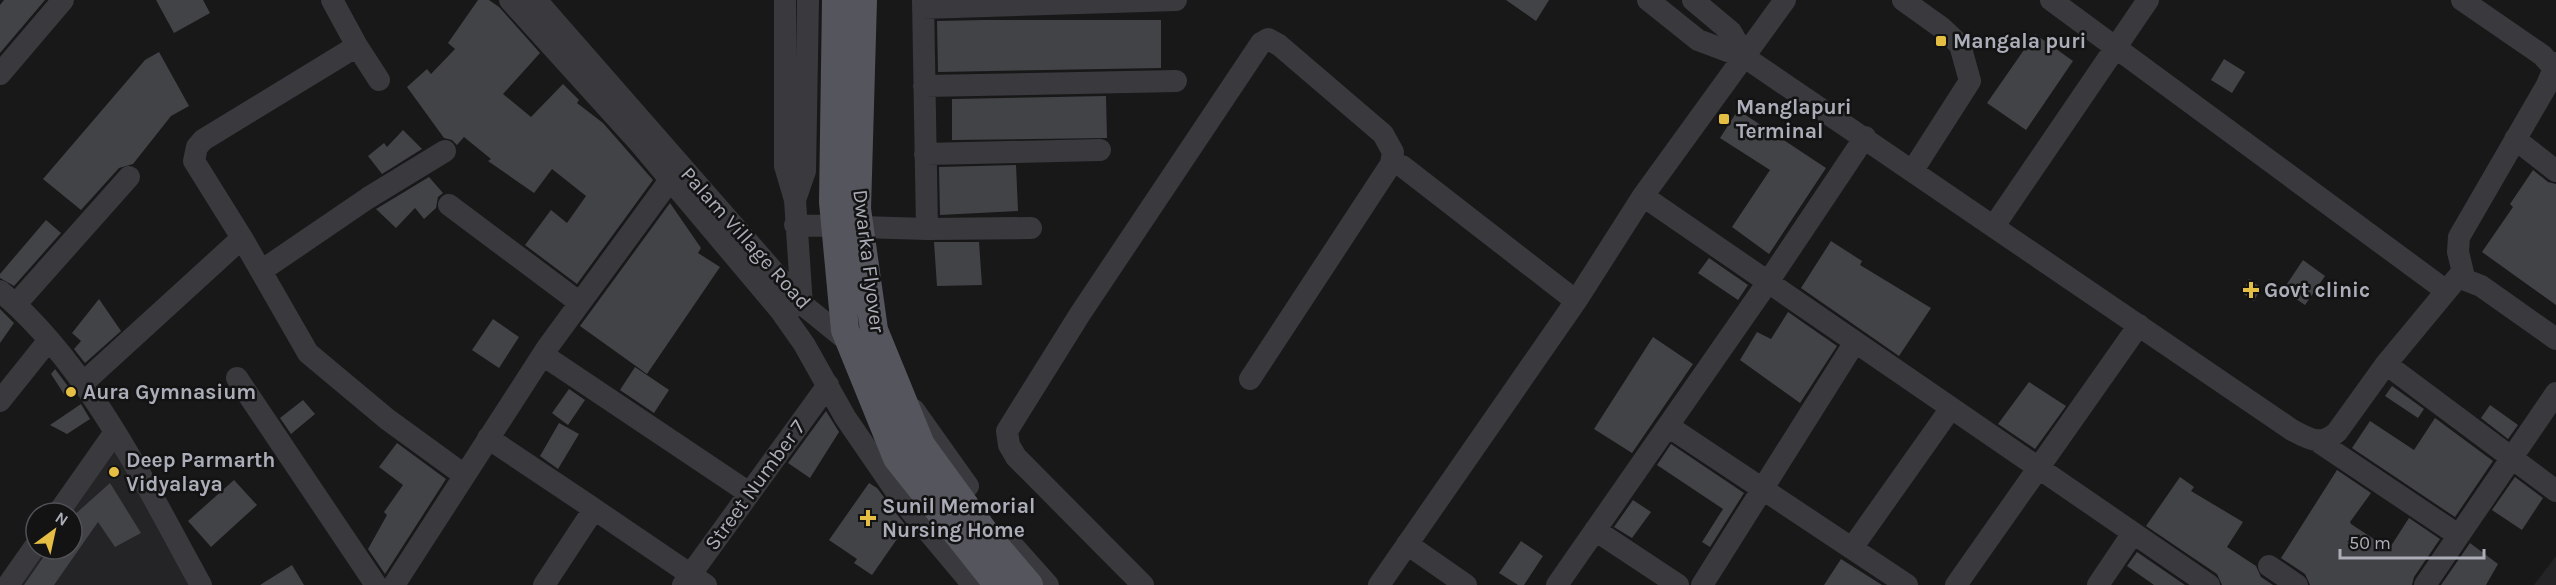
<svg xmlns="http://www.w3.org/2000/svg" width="2556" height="585" font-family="Karla,sans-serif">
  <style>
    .built { fill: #242426 }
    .building { fill: #424346 }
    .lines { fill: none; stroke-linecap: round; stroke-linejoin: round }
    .minor { stroke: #39393e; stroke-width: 22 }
    .major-bridge { stroke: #55565d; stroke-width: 28 }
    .poi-dot { fill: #e5be44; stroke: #131314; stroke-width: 2 }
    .labels { text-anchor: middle; stroke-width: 5; stroke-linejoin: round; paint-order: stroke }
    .poi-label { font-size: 21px; font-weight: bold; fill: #abaeb8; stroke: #131314; text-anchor: start }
    .street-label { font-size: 21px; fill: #abaeb8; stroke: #131314 }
  </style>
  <rect width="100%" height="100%" fill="#181819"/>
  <path class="built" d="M115 432 201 585H18L41 549H72V513H63Z
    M2556 556V585H2534Z"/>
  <path class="building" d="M4 0H45L0 53V5Z
    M156 0H203L210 13 174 33Z
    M478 0H489L499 7 540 53 503 94 531 117 563 84 579 100 577 103 603 123 653 180 577 284 525 245 551 210 567 223 586 196 552 169 534 193 488 161 491 159 464 137 457 145 452 140 444 138 407 87 427 69 431 74 455 49 448 43Z
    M1506 0H1549L1536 21Z
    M984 20H1161V68L938 72 937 21Z
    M2035 34 2073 61 2026 130 1987 103Z
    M159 52 189 106 171 116 133 164 119 168 81 210 43 179 145 60Z
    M2224 59 2245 72 2232 93 2211 80Z
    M1106 96 1107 138 952 140V99Z
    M1738 110 1826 168 1769 254 1732 227 1770 170 1720 138Z
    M403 130 422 149 382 174 368 156 384 143 387 147Z
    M1016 165 1018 211 940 215 939 167Z
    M2533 170 2548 182 2556 184V305L2482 252 2513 207 2510 204Z
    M429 177 443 193 438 197 436 208 424 219 415 208 396 228 376 209Z
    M670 203 701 248 698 253 720 267 647 374 580 326Z
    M46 220 61 233 14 286 0 278V274Z
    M1831 241 1862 261 1860 265 1931 308 1899 356 1801 288Z
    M934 242H979L982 285 937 286Z
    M1709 258 1748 285 1738 300 1698 273Z
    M2303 260 2325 276 2305 305 2283 290Z
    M2249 279 2261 288 2254 301 2242 293Z
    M99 299 121 331 85 363 74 349 81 341 72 333Z
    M0 309 14 323 0 343Z
    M1788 312 1837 346 1800 403 1740 360 1757 332 1771 339Z
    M493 319 519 337 499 368 472 350Z
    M1653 337 1693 364 1632 453 1594 429Z
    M635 367 669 390 654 413 620 390Z
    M55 369 70 389 64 394 51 374Z
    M2029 382 2066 406 2035 449 1998 424Z
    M2392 386 2424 409 2418 418 2385 396Z
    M569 389 585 400 568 425 552 413Z
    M303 400 315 414 291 434 280 418Z
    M81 404 90 419 67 434 50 425Z
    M2490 405 2518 425 2508 439 2481 418Z
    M826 411 839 432 810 478 788 463Z
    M2435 418 2493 461 2455 517 2352 448 2370 421 2414 450Z
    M559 423 579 434 558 469 540 456Z
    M397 443 446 479 385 574 368 549 387 515 384 512 403 485 379 467Z
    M1671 444 1744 493 1710 547 1702 542 1723 509 1657 465Z
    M2337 470 2371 493 2350 522 2351 524 2389 549 2409 518 2440 539 2414 577 2412 585H2310L2305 574 2281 558Z
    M2180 477 2194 487 2191 491 2243 522 2227 547 2256 566 2261 577 2273 585H2222L2217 574 2146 526Z
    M2515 477 2543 498 2522 530 2492 510Z
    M234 480 257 505 211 547 188 521Z
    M110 483 141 533 115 547 98 522 54 585H24L49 549H72V517Z
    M869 483 877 488 906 526 872 575 854 563 857 559 829 540Z
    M1633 500 1651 512 1632 538 1614 527Z
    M1521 541 1543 556 1524 585H1518L1499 573Z
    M2470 543 2498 564 2486 585H2441Z
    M2137 552 2185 585H2154L2127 566Z
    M1841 559 1882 585H1824Z
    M292 565 304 585H260Z"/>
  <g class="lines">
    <path class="minor" d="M332 0 357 46 379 80
      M510 0 636 139 780 310 804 344 845 417 904 503 973 585
      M536 0 802 304 855 347
      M785 0V166L795 200 802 306
      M923 0 927 229
      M1648 0 1698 40 1746 58 2292 430C2309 439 2321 447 2337 432L2386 364 2458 277 2481 286 2556 339
      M1693 0 1731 32 1746 58
      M1903 0 1942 28 1960 45 1970 81 1913 170
      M2051 0 2445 290
      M2462 0 2542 55 2553 67
      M923 8 1176 0
      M357 46 203 140 197 147 194 161 242 238 308 353 387 419 464 475
      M0 74 63 0
      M924 86 1176 81
      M2515 139 2556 171
      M925 154 1100 150
      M1391 164 1402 166 1576 301
      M1643 196 2209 585
      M795 200 805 171 808 0
      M449 205 580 303
      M795 225 927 229 1031 228
      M1994 226 2148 0
      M261 271 368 198 445 151
      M2464 277 2458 252 2459 237 2547 85 2556 63
      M0 291C88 364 146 486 201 585
      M16 304 129 177
      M543 355 749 493
      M2386 364 2556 491
      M237 378 376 585
      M82 384 242 238
      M0 401 48 341
      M914 410 968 486
      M1668 426 1907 585
      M488 438 594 509
      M2319 442 2458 535
      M58 513 115 432
      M1595 530 1678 585
      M1407 544 1466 585
      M1015 548 1048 585
      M1852 548 1951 408
      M2269 566 2297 585
      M8 585 36 545
      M394 585 547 348 670 180
      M544 585 594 509 706 585
      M683 585 828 385
      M1143 585 1016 457 1009 445 1007 431 1080 314 1261 43 1268 39 1279 45 1383 134 1393 152 1391 164 1250 379
      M1379 585 1576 301 1643 196 1785 0
      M1557 585 1768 282 1865 137
      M1702 585 1855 342
      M1956 585 2139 325
      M2098 585 2133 533
      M2425 585 2556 393"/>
    <path class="major-bridge" d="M836 0 833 202 845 330 897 458 998 585
      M863 0 857 209 874 330 921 445 988 537 1029 585"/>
  </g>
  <g class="poi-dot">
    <rect x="1935" y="35" width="12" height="12" rx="3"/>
    <rect x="1718" y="113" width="12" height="12" rx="3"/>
    <path d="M2248 281h6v6h6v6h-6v6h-6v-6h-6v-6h6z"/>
    <circle cx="71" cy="392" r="6"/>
    <circle cx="114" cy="472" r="6"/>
    <path d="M865 509h6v6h6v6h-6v6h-6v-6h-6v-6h6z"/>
  </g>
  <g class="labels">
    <g class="poi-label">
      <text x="1953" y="48">Mangala puri</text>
      <text x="1736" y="114">Manglapuri<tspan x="1736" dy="24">Terminal</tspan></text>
      <text x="2264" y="297">Govt clinic</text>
      <text x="83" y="399">Aura Gymnasium</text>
      <text x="126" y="467">Deep Parmarth<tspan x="126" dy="24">Vidyalaya</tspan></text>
      <text x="882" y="513">Sunil Memorial<tspan x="882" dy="24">Nursing Home</tspan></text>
    </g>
    <g class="street-label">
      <text transform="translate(746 238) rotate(48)" y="7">Palam Village Road</text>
      <text transform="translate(869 261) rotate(83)" y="7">Dwarka Flyover</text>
      <text transform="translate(755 485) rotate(-54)" y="7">Street Number 7</text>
    </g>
  </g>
  <g transform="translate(54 531) rotate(33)"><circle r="28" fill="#131314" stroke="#505156" stroke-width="1.5"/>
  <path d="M0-4.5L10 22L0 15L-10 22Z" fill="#e5be44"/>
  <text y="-9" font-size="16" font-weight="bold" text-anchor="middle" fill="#abaeb8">N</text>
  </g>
  <path d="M2340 549v9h144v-9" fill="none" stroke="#abaeb8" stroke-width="3"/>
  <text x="2349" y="549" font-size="18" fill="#abaeb8" stroke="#131314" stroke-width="4.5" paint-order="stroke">50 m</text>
</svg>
